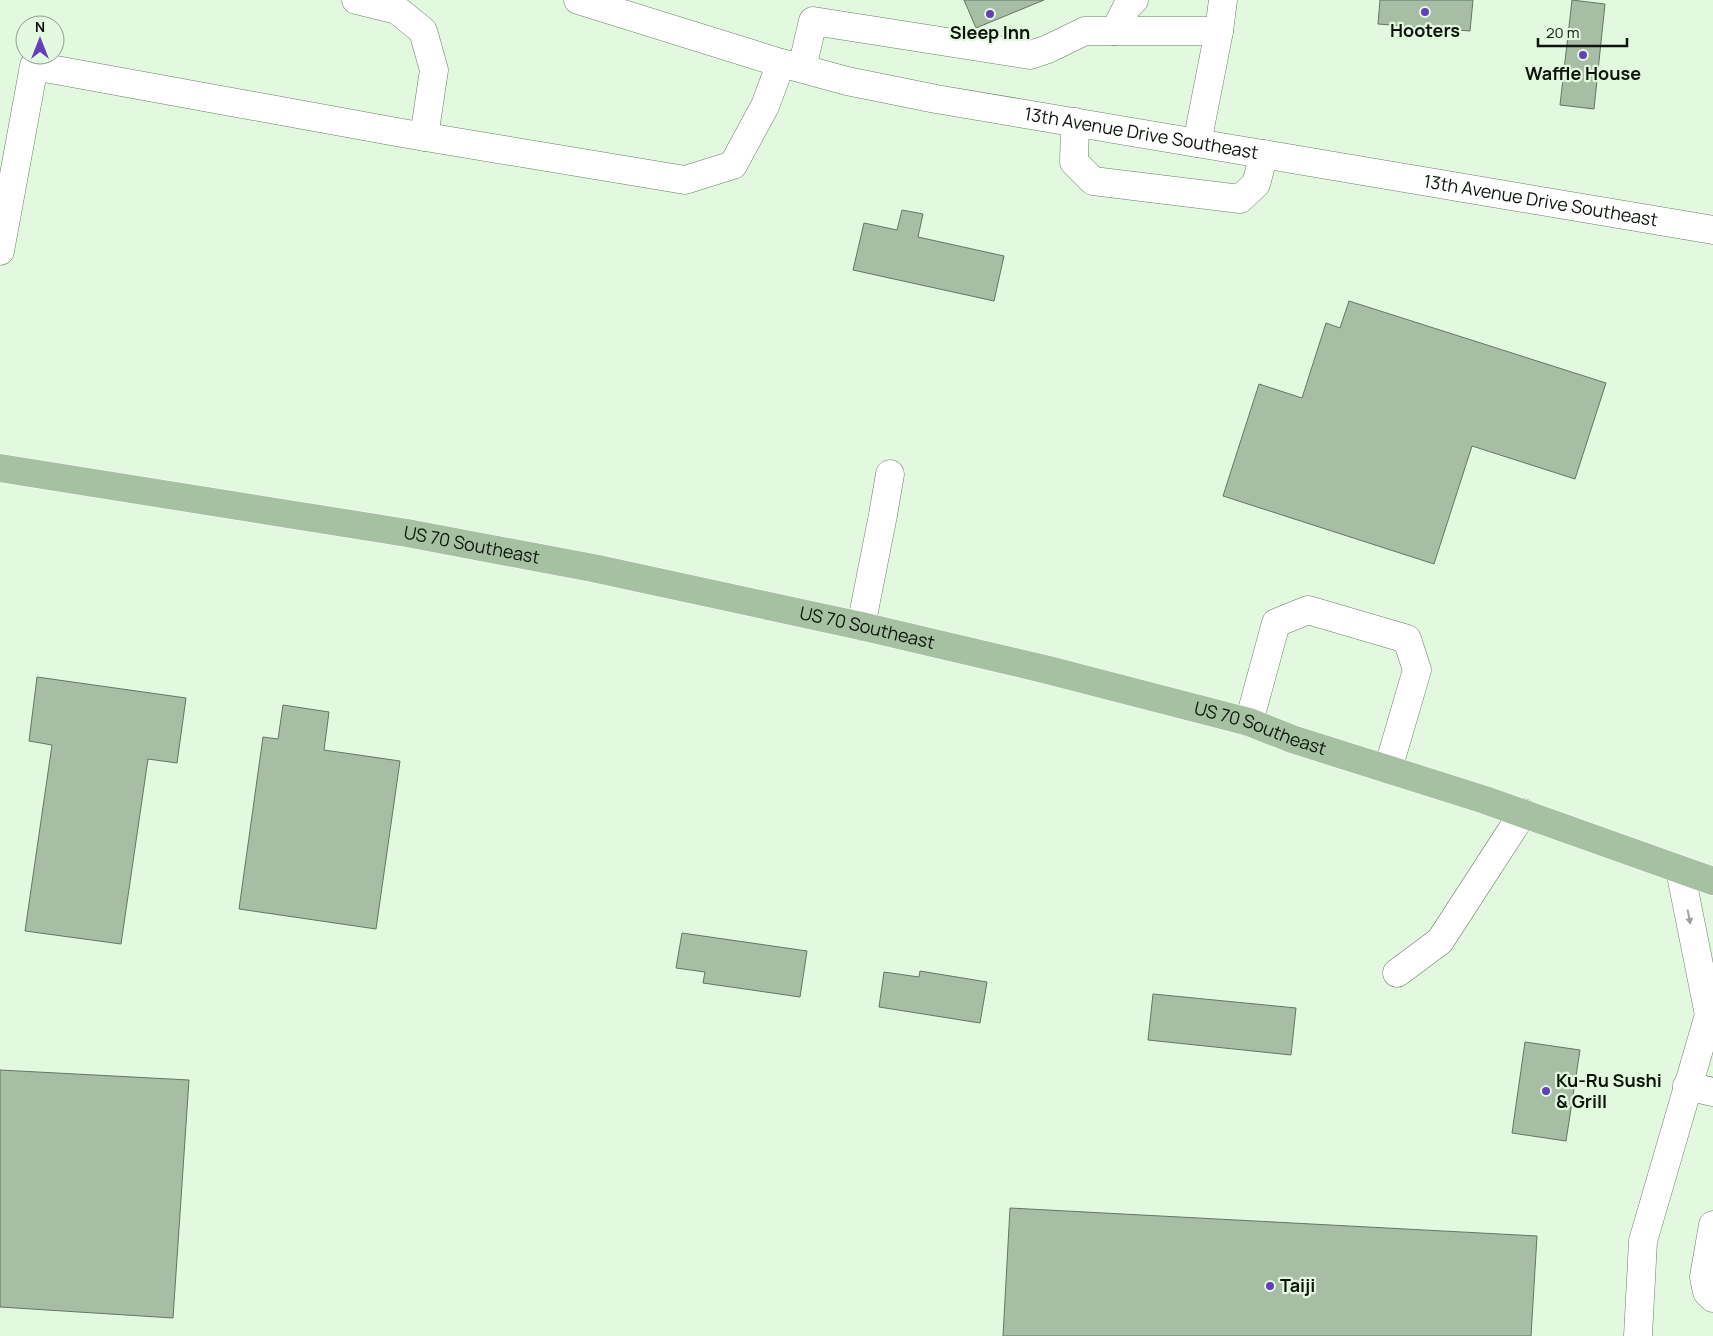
<svg xmlns="http://www.w3.org/2000/svg" width="1713" height="1336" font-family="Manrope,sans-serif">
  <style>
    .building { fill: #a7bda4; stroke: #637760 }
    .lines { fill: none; stroke-linecap: round; stroke-linejoin: round }
    .minor-casing { stroke: #697d66; stroke-width: 29 }
    .major-casing { stroke: #fff; stroke-width: 29 }
    .minor { stroke: #fff; stroke-width: 28 }
    .major { stroke: #a6c1a2; stroke-width: 28 }
    .oneway { fill: #9ea19d }
    .poi-dot { fill: #6340b8; stroke: #e2f9df; stroke-width: 2 }
    .labels { text-anchor: middle; stroke-width: 4.5; stroke-linejoin: round; paint-order: stroke }
    .poi-label { font-size: 18px; font-weight: bold; fill: #0c140b; stroke: #e2f9df }
    .street-label { font-size: 18px; fill: #0c140b; stroke: #e2f9df }
  </style>
  <rect width="100%" height="100%" fill="#e2f9df"/>
  <path class="building" d="M964 0H1044L976 28Z
    M1380 0H1473L1470 31 1378 24Z
    M1572 0 1605 4 1594 109 1560 105Z
    M902 210 923 214 918 237 1004 256 994 301 853 270 864 223 897 230Z
    M1349 301 1606 383 1575 479 1472 446 1434 564 1223 496 1259 384 1302 398 1326 323 1340 328Z
    M37 677 186 698 177 763 148 759 121 944 25 931 52 745 29 741Z
    M283 705 329 712 324 750 400 761 376 929 239 909 263 737 278 739Z
    M682 933 807 951 800 997 703 983 705 972 676 968Z
    M920 971 987 982 980 1023 879 1007 884 972 919 977Z
    M1153 994 1296 1008 1291 1055 1148 1040Z
    M1525 1042 1580 1050 1566 1141 1512 1133Z
    M0 1070 189 1080 173 1318 0 1307Z
    M1010 1208 1537 1236 1531 1336H1003Z"/>
  <g class="lines">
    <g class="minor-casing">
      <g id="minor">
        <path d="M356 0 397 10 423 31 434 70 424 137"/>
        <path id="s1" d="M578 0 781 63 847 81 936 99 1713 230"/>
        <path d="M1115 31 1127 7 1134 0"/>
        <path d="M1219 31 1223 0"/>
        <path d="M802 68 813 21 1030 55 1048 49 1085 31H1219L1197 143"/>
        <path d="M1075 122 1074 162 1093 181 1240 199 1256 184 1264 154"/>
        <path d="M0 251 34 66 402 133 685 180 733 165 765 106 781 63"/>
        <path d="M861 626 883 515 890 474"/>
        <path d="M1249 722 1276 623 1308 610 1407 639 1417 670 1388 769"/>
        <path d="M1680 870 1709 1015"/>
        <path d="M1397 973 1440 941 1523 813"/>
        <path d="M1687 1086 1713 1092"/>
        <path d="M1713 1225 1704 1277 1707 1292 1713 1298"/>
        <path d="M1638 1336 1643 1241 1709 1015 1713 1010"/>
      </g>
    </g>
    <g class="major-casing">
      <g id="major">
        <path id="s2" d="M0 468 407 533 593 568 861 626 1048 670 1249 722 1292 739 1485 800 1713 881"/>
      </g>
    </g>
    <use href="#minor" class="minor"/>
    <use href="#major" class="major"/>
  </g>
  <defs><path id="oneway-solid" d="M-6-.8H1V-3.2L6.5 0L1 3.2V.8H-6Z" transform="scale(1.25)"/></defs>
  <use class="oneway" href="#oneway-solid" transform="translate(1689 917) rotate(79)"/>
  <g class="poi-dot">
    <circle cx="1425" cy="12" r="5"/>
    <circle cx="990" cy="14" r="5"/>
    <circle cx="1583" cy="55" r="5"/>
    <circle cx="1546" cy="1091" r="5"/>
    <circle cx="1270" cy="1286" r="5"/>
  </g>
  <g class="labels">
    <g class="poi-label">
      <text x="1425" y="37">Hooters</text>
      <text x="990" y="39">Sleep Inn</text>
      <text x="1583" y="80">Waffle House</text>
      <text x="1556" y="1087" text-anchor="start">Ku-Ru Sushi<tspan x="1556" dy="21">&amp; Grill</tspan></text>
      <text x="1280" y="1292" text-anchor="start">Taiji</text>
    </g>
    <g class="street-label">
      <text dy="6" stroke="none"><textPath href="#s1" startOffset="580">13th Avenue Drive Southeast</textPath></text>
      <text dy="6" stroke="none"><textPath href="#s1" startOffset="985">13th Avenue Drive Southeast</textPath></text>
      <text dy="6" stroke="none"><textPath href="#s2" startOffset="478">US 70 Southeast</textPath></text>
      <text dy="6" stroke="none"><textPath href="#s2" startOffset="882">US 70 Southeast</textPath></text>
      <text dy="6" stroke="none"><textPath href="#s2" startOffset="1288">US 70 Southeast</textPath></text>
    </g>
  </g>
  <g transform="translate(40 40)"><circle r="24" fill="#e2f9df" stroke="#8c9d8a"/>
  <path d="M0-4L9 19L0 12L-9 19Z" fill="#6340b8"/>
  <text y="-8" font-size="14" font-weight="bold" text-anchor="middle" fill="#0c140b">N</text>
  </g>
  <path d="M1538 38v8h89v-8" fill="none" stroke="#0c140b" stroke-width="2.5"/>
  <text x="1546" y="38" font-size="15" fill="#0c140b" stroke="#e2f9df" stroke-width="4" paint-order="stroke">20 m</text>
</svg>
